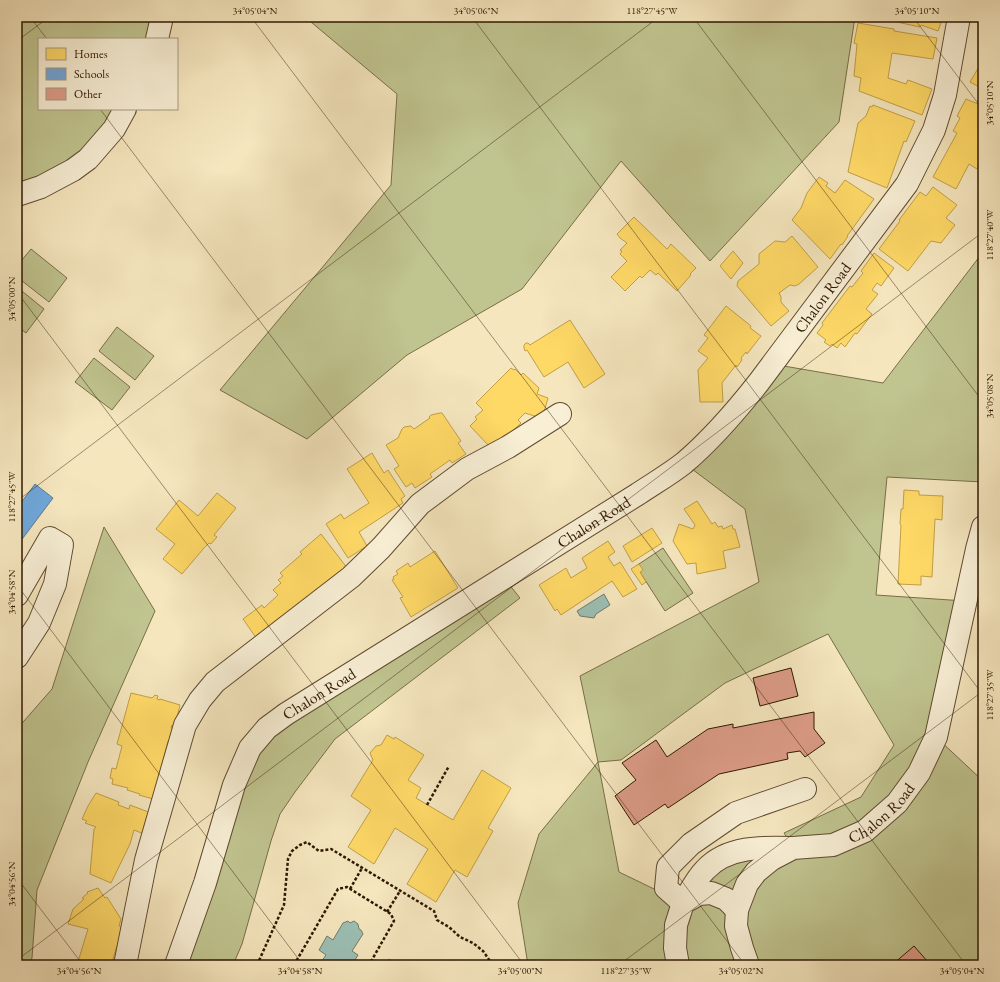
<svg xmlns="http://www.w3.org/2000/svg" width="1000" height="982" font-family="'EB Garamond',serif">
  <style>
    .green { fill: #c0c48f; stroke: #786e48; fill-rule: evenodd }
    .water { fill: #9cbfb4; stroke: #707c6c }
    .homes { fill: #ffd966; stroke: #c19f48 }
    .schools { fill: #6fa8dc; stroke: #5c7c9a }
    .building { fill: #dd9c88; stroke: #2f1701 }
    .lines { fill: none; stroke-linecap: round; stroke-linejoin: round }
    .minor-casing { stroke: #604b30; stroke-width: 24 }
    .path { stroke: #2f1701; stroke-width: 2.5; stroke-dasharray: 3 2; stroke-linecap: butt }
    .minor { stroke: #f8efd5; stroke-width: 22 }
    .ticks { fill: none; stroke: #2f1701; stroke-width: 1; stroke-opacity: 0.45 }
    .labels { text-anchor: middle; stroke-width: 4; stroke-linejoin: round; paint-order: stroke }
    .street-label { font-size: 16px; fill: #2f1701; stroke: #f8efd5 }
    .neatline { fill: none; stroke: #2f1701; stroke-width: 1.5 }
    .ticks-label { font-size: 10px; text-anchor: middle; fill: #2f1701 }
  </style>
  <rect width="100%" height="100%" fill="#f5e6be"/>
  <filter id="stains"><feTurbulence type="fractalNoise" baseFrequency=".005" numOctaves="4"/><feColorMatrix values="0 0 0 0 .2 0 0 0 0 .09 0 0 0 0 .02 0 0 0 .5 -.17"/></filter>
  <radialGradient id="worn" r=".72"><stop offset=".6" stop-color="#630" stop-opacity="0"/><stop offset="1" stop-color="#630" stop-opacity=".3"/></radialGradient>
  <path class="green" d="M17 17H161L157 39H39V109H128L94 165 17 199Z
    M305 17H855L839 122 710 261 621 161 522 289 407 355 307 439 220 390 391 185 397 94Z
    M31 249 67 278 49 302 17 277V266Z
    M983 252V482L887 477 876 595 965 601 936 737 983 781V965H528L518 903 539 834 598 762 580 676 759 582 745 509 684 463 772 364 883 383ZM828 634 894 745 861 797 784 833 793 847 705 870 683 903 619 872 598 762 621 760 725 683Z
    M17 287 44 309 26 333 17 326Z
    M117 327 154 356 135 380 99 351Z
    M94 358 130 387 112 410 75 382Z
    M104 527 155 611 88 762 37 890 32 958 29 965H17V729L52 689Z
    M663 548 693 593 665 611 636 566Z
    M504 578 520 598 335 739 295 792 280 814 271 841 242 944 233 965H176L250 748Z"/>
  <path class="water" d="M604 594 610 605 596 614 594 618 580 616 577 611Z
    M348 921 350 923 354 921 358 924 359 929 361 930 363 934 352 951 358 955 352 965H319L326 955 319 950 327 936 333 940 343 923Z"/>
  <path class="homes" d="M883 17H943L938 31 921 25 920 27 883 19Z
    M858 23 894 29V31L937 38 933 59 892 53 888 78 906 84 908 80 932 89 922 115 859 91 861 78 854 76 857 44 854 43Z
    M983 60V89L970 82Z
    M966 99 983 106V157L977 169 969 164 956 189 933 177 957 133 953 131 960 118 957 116Z
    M873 105 915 121 906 142 904 141 887 188 848 172 858 123 866 116 870 106 872 107Z
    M819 177 828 183 826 186 835 193 845 180 874 199 847 236H848L842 245 841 244 830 259 792 220 801 208 807 193Z
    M933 187 957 205 946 218 955 225 941 243 931 241 908 271 879 249 900 221 899 220 920 192 926 196Z
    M634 217 667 249 671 244 696 268 690 274 691 275 677 291 658 273 656 275 650 270 642 278 640 276 625 291 611 277 627 261 620 254 622 251 620 250 627 243 620 238 617 234Z
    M792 236 818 267 799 284 795 286 790 285 779 293 781 297V302L789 311 771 326 737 286 738 281 759 264V254L775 241 785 242Z
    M733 251 743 263 731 279 720 266Z
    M874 253 894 268 881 286 877 283 872 290 878 294 866 309 872 314 857 334 855 333 845 347 841 343 837 348 832 344 830 346 824 342 826 340 817 333 823 325 822 323 850 286 852 287 863 273 861 271Z
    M726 306 751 326 750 328 761 336 747 354 746 352 741 358 742 360 737 367 736 365 722 383 723 402H700L698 370 708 358 698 351 708 338 704 335Z
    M570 320 605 374 584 388 568 362 544 377 527 350 525 351 524 348V345L526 343H528L530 345Z
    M511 368 514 370 515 369 521 375 523 373 539 388 537 394 548 398 543 415 541 418 525 413 518 420 521 423 502 441 500 439 496 443 494 441 489 446 470 426 477 419 475 417 483 410 476 403Z
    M440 413H442L461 441 458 443 466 454 452 463 450 460 430 474 432 477 415 488 412 483 406 487 394 469 399 466 386 445 398 438 402 429 404 427 411 426 414 429 430 418 429 417 431 415Z
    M372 453 384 473 388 470 405 496 401 499 403 503 359 532 367 546 348 558 326 524 341 514 344 519 369 503 347 469Z
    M904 490 919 491V495L943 496 942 520 935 519 932 577 921 576V585L898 584 901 525 900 524 901 509H903Z
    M217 493 236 508 214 535 217 537 211 544 209 543 204 548 182 574 163 559 175 544 156 529 179 500 198 516Z
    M697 501 712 524 715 522 718 527 722 526 723 529 732 525 733 529H735L740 547 723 551 726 568 697 574 696 563 687 564 673 541 679 524 693 529 695 525 684 509Z
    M652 528 662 543 632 562 623 546Z
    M321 534 348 569 257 639 243 619 262 605 264 608 278 595 273 590 281 583 278 580 283 576 280 573 302 554 300 552Z
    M608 541 615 552 608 557 614 566 620 562 637 589 623 597 612 581 561 615 557 609 555 611 539 585 566 568 571 578 587 568 582 558Z
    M435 551 458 588 411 617 400 598 403 597 392 580 394 579 393 577 398 574 396 571 408 563 410 567Z
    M639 564 643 570 640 572 646 582 642 585 631 569Z
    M131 693 152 698 155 695 158 696 157 699 160 700V699L180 705 175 726 172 725 171 728 178 730 174 743 168 741 153 799 139 795 140 794 127 790 128 788 112 784 113 779 110 778 112 768 116 769 122 746 117 744Z
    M387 735 394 739 395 737 424 755 408 780 421 788 416 798 453 820 482 770 511 788 488 828 493 831 467 877 455 870 436 902 407 884 428 849 395 828 374 864 348 847 371 810 351 796 373 760 370 753 376 746 381 745Z
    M96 793 119 802 118 805 129 809 130 805 151 813 144 834 134 830 130 844 111 883 90 874 94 829 96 827 85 823 87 821 82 819 88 806Z
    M98 888 105 898 107 897 121 919 119 926 123 927 111 965H77L88 929 68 924 73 909 84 899 82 898 88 893 87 892Z
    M389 959 398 965H386Z"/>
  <path class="schools" d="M35 484 53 498 17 546V508Z"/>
  <path class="building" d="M791 668 798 696 760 706 753 678Z
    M814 712V729L825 743 805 757 800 751 787 753 788 759 719 774 668 808 665 804 634 825 615 796 636 780 622 763 656 740 667 757 708 729 733 724V728Z
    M914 946 928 962 925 965H892Z"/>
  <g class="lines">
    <g class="minor-casing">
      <g id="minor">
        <path d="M157 39 162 17"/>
        <path d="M17 195 41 187 73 170 88 159 114 129 125 109"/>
        <path d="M17 595 50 538 62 545 55 584 39 623 17 657"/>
        <path d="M792 848C762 847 727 846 705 870 696 879 690 892 683 903L666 888 668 867 691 844 736 813 805 789"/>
        <path d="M125 965 146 860 185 725 200 700 215 682 351 577 381 548 420 504 467 469 508 447 560 414"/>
        <path id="s1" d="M176 965 205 883 234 785 250 748 267 728 286 714 638 494C653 484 670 474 684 463 711 440 737 410 759 382L907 184 934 130 945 95 959 17"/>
        <path d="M678 965 675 948 676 925 683 903 699 894 711 893 726 899 737 910"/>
        <path id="s2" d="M748 965 742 948 736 926 737 910 747 884 756 872 772 859 793 848 833 845 865 831 897 803 919 773 936 737 977 549 983 527"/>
      </g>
    </g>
    <path class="path" d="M427 805 449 766
      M350 889 362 868
      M387 912 400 891
      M257 965 284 905 288 859 292 851 300 845 307 842 319 851 331 849 434 911 437 920 449 927 460 937 473 943 483 951 490 961
      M294 965 338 889 347 887 391 914 394 921 369 965
      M978 965 983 953"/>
    <use href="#minor" class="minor"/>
  </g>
  <path class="ticks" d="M30 17 47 39M251 17 966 965M472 17 983 695M693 17 983 402M913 17 983 110M17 41 49 17M100 109 745 965M17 292 524 965M17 501 659 17M17 585 303 965M17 878 83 965M17 960 983 232M619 965 983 691"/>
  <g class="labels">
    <g class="street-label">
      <text dy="6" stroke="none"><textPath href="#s1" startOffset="966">Chalon Road</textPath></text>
      <text dy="6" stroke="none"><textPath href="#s1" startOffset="642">Chalon Road</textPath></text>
      <text dy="6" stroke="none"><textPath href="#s1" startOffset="318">Chalon Road</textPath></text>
      <text dy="6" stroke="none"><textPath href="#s2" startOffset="243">Chalon Road</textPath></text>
    </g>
  </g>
  <rect width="1000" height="982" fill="none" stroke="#f5e6be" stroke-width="44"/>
  <rect x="38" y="38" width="140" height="72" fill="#f8efd5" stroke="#a89980"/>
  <rect x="46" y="48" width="20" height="12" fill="#ffd966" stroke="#a89980"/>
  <text x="74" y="58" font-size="12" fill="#2f1701">Homes</text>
  <rect x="46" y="68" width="20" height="12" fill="#6fa8dc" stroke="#a89980"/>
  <text x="74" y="78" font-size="12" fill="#2f1701">Schools</text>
  <rect x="46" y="88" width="20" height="12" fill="#dd9c88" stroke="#a89980"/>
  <text x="74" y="98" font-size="12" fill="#2f1701">Other</text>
  <rect x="22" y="22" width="956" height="938" class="neatline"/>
  <g class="ticks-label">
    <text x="255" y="14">34°05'04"N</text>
    <text x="476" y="14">34°05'06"N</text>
    <text x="652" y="14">118°27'45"W</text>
    <text x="917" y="14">34°05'10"N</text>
    <text transform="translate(989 103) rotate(-90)" y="4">34°05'10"N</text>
    <text transform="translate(989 235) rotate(-90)" y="4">118°27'40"W</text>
    <text transform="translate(11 299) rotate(-90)" y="4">34°05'00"N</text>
    <text transform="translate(989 396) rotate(-90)" y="4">34°05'08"N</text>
    <text transform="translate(11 497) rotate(-90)" y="4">118°27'45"W</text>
    <text transform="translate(11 592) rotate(-90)" y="4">34°04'58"N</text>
    <text transform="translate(989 695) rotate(-90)" y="4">118°27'35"W</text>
    <text transform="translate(11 884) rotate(-90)" y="4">34°04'56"N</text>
    <text x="79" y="974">34°04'56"N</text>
    <text x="300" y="974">34°04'58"N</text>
    <text x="520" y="974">34°05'00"N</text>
    <text x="626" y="974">118°27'35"W</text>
    <text x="741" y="974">34°05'02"N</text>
    <text x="962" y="974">34°05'04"N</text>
  </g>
  <rect width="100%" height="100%" filter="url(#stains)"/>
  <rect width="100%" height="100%" fill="url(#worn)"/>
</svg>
